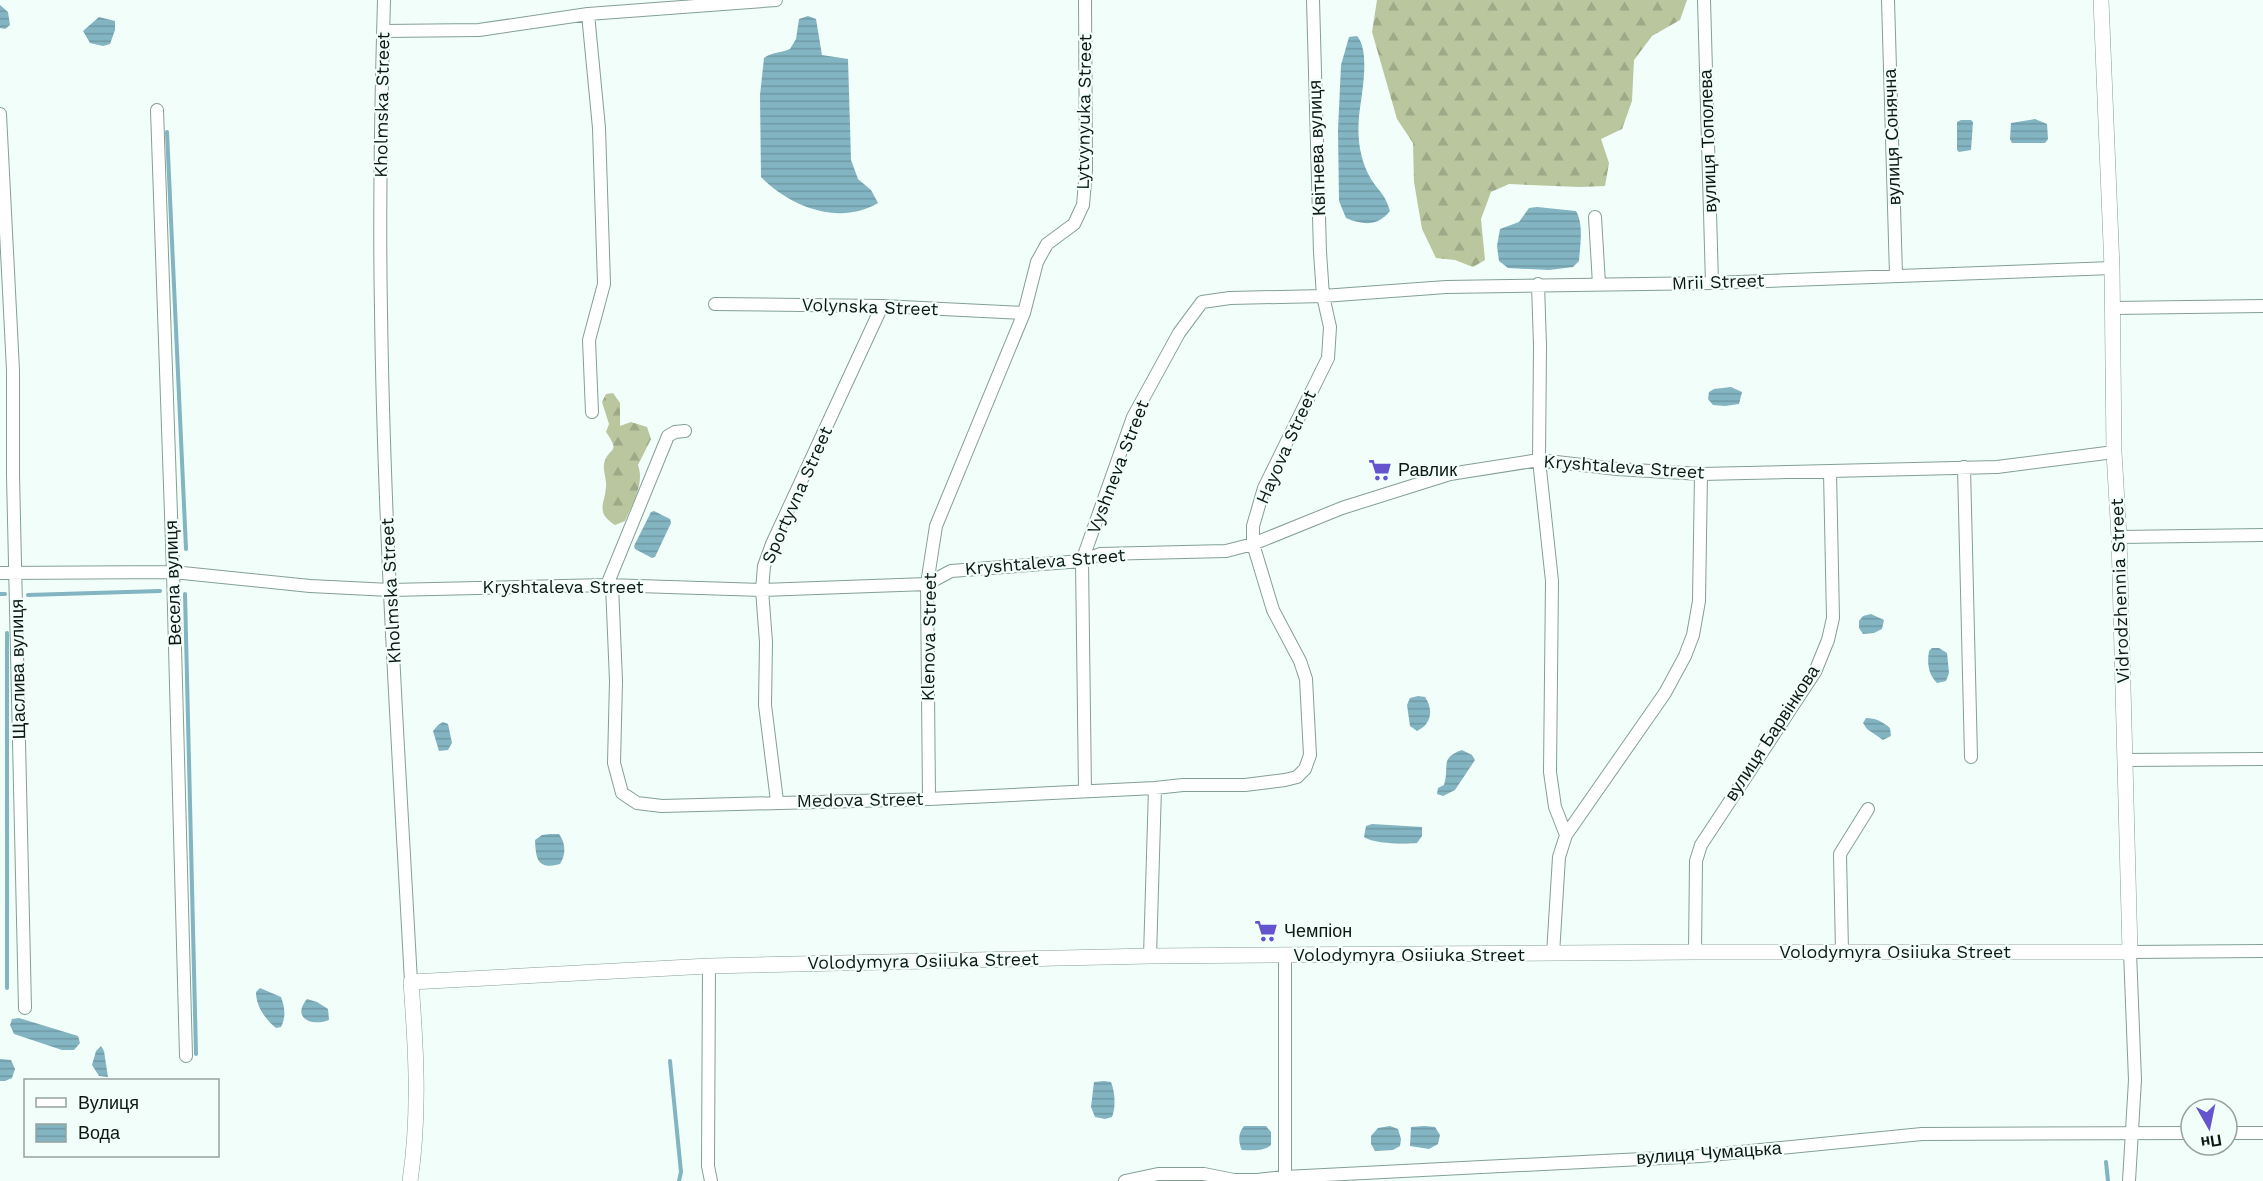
<svg xmlns="http://www.w3.org/2000/svg" width="2263" height="1181" font-family="'Work Sans',sans-serif">
  <style>
    .forest { fill: url(#forest-firs) }
    .water { fill: url(#water-rules) }
    .lines { fill: none; stroke-linecap: round; stroke-linejoin: round }
    .stream { stroke: #82b4c1; stroke-width: 4 }
    .minor-casing { stroke: #83a094; stroke-width: 14 }
    .tertiary-casing { stroke: #83a094; stroke-width: 16 }
    .minor { stroke: #fff; stroke-width: 12 }
    .tertiary { stroke: #fff; stroke-width: 15 }
    .labels { text-anchor: middle; stroke-width: 4.5; stroke-linejoin: round; paint-order: stroke }
    .street-label { font-size: 18px; fill: #0d1814; stroke: #f2fef9 }
    .poi-label { font-size: 18px; fill: #0d1814; stroke: #f2fef9; text-anchor: start }
  </style>
  <defs>
    <pattern id="forest-firs" width="22" height="20" patternUnits="userSpaceOnUse" patternTransform="scale(1.5)"><rect width="22" height="20" fill="#b9c69e"/><path d="M5 1l3.5 6h-7zM16 11l3.5 6h-7z" fill="#9ea987"/></pattern>
    <pattern id="water-rules" width="6" height="5" patternUnits="userSpaceOnUse" patternTransform="scale(1.5)"><rect width="6" height="5" fill="#82b4c1"/><path d="M0 2.5h6" fill="none" stroke="#6f9aa5"/></pattern>
  </defs>
  <rect width="100%" height="100%" fill="#f2fef9"/>
  <path class="forest" d="M1377 0H1687L1680 20 1652 36 1634 60 1632 101 1622 129 1601 139 1609 163 1605 186 1579 187 1509 184 1491 192 1481 219 1485 260 1473 267 1455 260 1436 258 1422 229 1414 182 1413 143 1397 119 1372 32Z
    M613 393 620 403V426L631 422 647 427 651 439 638 465C645 484 632 504 625 521L615 525C593 511 607 502 606 483 606 478 603 470 604 464 608 446 622 455 606 432L609 424 602 402 606 394Z"/>
  <path class="water" d="M0 5 8 12 10 25 5 29 0 28Z
    M808 16 816 19 822 55 848 59 851 160 858 179 871 190 878 203C840 226 790 207 761 177L760 95 764 58C772 52 781 53 790 49L796 39 799 19Z
    M99 17 115 21V30L110 44 103 46 90 43 83 31Z
    M1357 36C1371 52 1361 96 1359 117 1357 139 1360 160 1371 179 1380 193 1385 194 1390 211 1377 227 1363 225 1346 218L1339 201 1338 130 1341 65 1349 37Z
    M2035 119 2047 124 2048 139 2045 143H2012L2010 139 2011 123Z
    M1961 120H1971L1973 122 1971 150 1959 152 1957 150V122Z
    M1537 207 1576 211C1584 225 1580 245 1579 261L1573 267 1549 270 1508 268 1499 261 1497 246 1500 229 1519 222 1529 208Z
    M1731 387 1742 392 1739 404 1725 406 1713 405 1708 399 1709 392 1714 389Z
    M654 511 670 519 671 523 655 557 652 558 635 549 634 546 651 512Z
    M1871 614 1884 620 1882 629 1874 633 1863 634 1859 628V621L1863 616Z
    M1932 648H1939L1947 653 1949 673 1946 681 1937 683C1928 674 1927 663 1929 651Z
    M1418 696 1425 697C1434 710 1431 725 1417 731L1410 726 1407 705 1410 698Z
    M1866 718C1876 718 1883 722 1890 728L1891 736 1883 740 1867 729 1863 723Z
    M443 722 448 724 452 743 448 750 439 751 433 731 438 725Z
    M1462 750 1472 755 1475 760 1455 790 1443 796 1437 794 1438 788 1444 785C1450 766 1439 758 1462 750Z
    M1372 824 1422 827V836L1417 843C1404 844 1374 844 1364 837L1366 826Z
    M550 834H559C566 843 566 855 560 864 537 870 536 859 535 840L542 835Z
    M260 988 281 997C285 1008 286 1017 281 1027L276 1028C265 1019 256 1006 256 992Z
    M307 999 317 1002 328 1009 329 1020C312 1027 291 1018 307 999Z
    M19 1018 78 1036 80 1043 74 1050H62L14 1034 10 1025 12 1019Z
    M101 1046 104 1051 108 1077 99 1076 92 1065 96 1051Z
    M0 1059 11 1060 15 1069 12 1078 5 1081H0Z
    M1104 1081 1111 1082C1115 1092 1116 1107 1112 1117L1105 1119 1095 1117 1091 1107 1094 1082Z
    M1244 1126H1266L1271 1132V1145C1263 1152 1252 1150 1242 1150 1238 1142 1238 1133 1244 1126Z
    M1390 1126 1398 1129 1401 1139 1400 1146 1393 1150 1375 1151 1371 1144V1136L1378 1128Z
    M1424 1126 1435 1127 1440 1135 1438 1144 1429 1149 1410 1146 1411 1127Z"/>
  <g class="lines">
    <path class="stream" d="M167 132 186 549
      M0 594H5
      M185 594 196 1054
      M28 595 160 591
      M7 633V988
      M670 1061 681 1172 679 1181
      M2106 1162 2108 1181"/>
    <g class="minor-casing">
      <path id="minor" d="M384 0C381 104 379 207 381 311 384 535 399 758 411 982
        M1704 0 1712 283
        M1888 0 1896 275
        M588 14 599 128 604 284 589 340 592 412
        M383 31 479 30 588 14 776 0
        M157 110 173 572 186 1056
        M0 114 13 370V475L25 1008
        M1595 217 1599 284
        M1538 284 1540 346 1539 460 1552 581 1550 772 1555 807 1566 835
        M715 304 882 306 1024 313
        M2113 308 2263 306
        M1964 467 1971 757
        M2119 537 2263 535
        M0 573 173 572 310 586 390 590 607 585 762 590 927 584 951 571 1082 561 1100 554 1226 551 1253 544 1342 508 1450 474 1539 460 1617 469 1701 474 1997 467 2114 452
        M607 585 668 436 675 432 685 431
        M612 585 616 681 614 763 622 793 637 803 662 806 929 799 1155 788 1183 785H1245L1285 780 1297 777 1305 769 1310 755 1306 679 1300 661 1273 610 1253 544V526L1264 488 1328 358 1330 327 1323 296 1320 252 1313 0
        M2125 760 2263 759
        M1085 791 1082 561 1133 417 1179 333 1202 302 1230 298 1323 296 1446 287 1712 283 2112 268
        M929 799 927 584 936 526 1024 313 1037 262 1047 244 1074 224 1083 205 1086 170 1085 0
        M777 801 765 705 766 642 762 590 764 566 772 544 882 306
        M1842 951 1840 854 1868 809
        M1695 952 1696 861 1701 845 1815 672 1828 640 1833 618 1830 472
        M1553 954 1559 857 1566 835 1665 693 1685 656 1693 635 1699 601 1701 474
        M1150 956 1155 788
        M709 966 708 1166 711 1181
        M2227 1133H2263
        M1285 1177 1701 1156 1922 1134 2191 1133
        M1125 1181 1158 1174H1204L1234 1180H1257L1285 1177V955
        M2129 1181 2135 1080 2130 952 2263 951"/>
    </g>
    <g class="tertiary-casing">
      <path id="tertiary" d="M410 1181C420 1114 416 1048 411 982L709 966 1150 956 1695 952H2130L2119 537 2114 452 2112 268 2101 0"/>
    </g>
    <use href="#minor" class="minor"/>
    <use href="#tertiary" class="tertiary"/>
  </g>
  <defs>
    <g id="supermarket-bare" transform="scale(1.8)"><path d="M-6-5.5h2.5l.6 2H6L4.5 2H-2.5L-4.4-4H-6ZM-1.5 3.2a1.3 1.3 0 1 0 .1 0ZM3 3.2a1.3 1.3 0 1 0 .1 0Z" fill="#6455ce" stroke="#f2fef9" stroke-width="2.5" paint-order="stroke"/></g>
  </defs>
  <g fill-rule="evenodd">
    <use href="#supermarket-bare" x="1380" y="470"/>
    <use href="#supermarket-bare" x="1266" y="931"/>
  </g>
  <g class="labels">
    <g class="street-label">
      <text transform="translate(382 105) rotate(-89)" y="6">Kholmska Street</text>
      <text transform="translate(1084 112) rotate(-89)" y="6">Lytvynyuka Street</text>
      <text transform="translate(1892 137) rotate(-92)" y="6">вулиця Сонячна</text>
      <text transform="translate(1708 141) rotate(-92)" y="6">вулиця Тополева</text>
      <text transform="translate(1317 148) rotate(-92)" y="6">Квітнева вулиця</text>
      <text transform="translate(1718 282) rotate(-2)" y="6">Mrii Street</text>
      <text transform="translate(870 307) rotate(2)" y="6">Volynska Street</text>
      <text transform="translate(1286 447) rotate(-66)" y="6">Hayova Street</text>
      <text transform="translate(1118 467) rotate(-69)" y="6">Vyshneva Street</text>
      <text transform="translate(1624 467) rotate(4)" y="6">Kryshtaleva Street</text>
      <text transform="translate(797 495) rotate(-66)" y="6">Sportyvna Street</text>
      <text transform="translate(1045 562) rotate(-5)" y="6">Kryshtaleva Street</text>
      <text transform="translate(173 583) rotate(-92)" y="6">Весела вулиця</text>
      <text x="563" y="593">Kryshtaleva Street</text>
      <text transform="translate(391 591) rotate(-93)" y="6">Kholmska Street</text>
      <text transform="translate(2120 591) rotate(-92)" y="6">Vidrodzhennia Street</text>
      <text transform="translate(929 637) rotate(-89)" y="6">Klenova Street</text>
      <text transform="translate(18 669) rotate(-91)" y="6">Щаслива вулиця</text>
      <text transform="translate(1772 733) rotate(-57)" y="6">вулиця Барвінкова</text>
      <text transform="translate(860 800) rotate(-1)" y="6">Medova Street</text>
      <text x="1895" y="958">Volodymyra Osiiuka Street</text>
      <text x="1409" y="961">Volodymyra Osiiuka Street</text>
      <text transform="translate(923 961) rotate(-1)" y="6">Volodymyra Osiiuka Street</text>
      <text transform="translate(1709 1153) rotate(-4)" y="6">вулиця Чумацька</text>
    </g>
    <g class="poi-label">
      <text x="1398" y="476">Равлик</text>
      <text x="1284" y="937">Чемпіон</text>
    </g>
  </g>
  <rect x="24" y="1079" width="195" height="78" fill="#f2fef9" stroke="#96a29d" stroke-width="1.5"/>
  <rect x="36" y="1098" width="30" height="9" fill="#ffffff" stroke="#96a29d" stroke-width="1.5"/>
  <text x="78" y="1109" font-size="18" fill="#0d1814">Вулиця</text>
  <rect x="36" y="1124" width="30" height="18" fill="url(#water-rules)" stroke="#96a29d" stroke-width="1.5"/>
  <text x="78" y="1139" font-size="18" fill="#0d1814">Вода</text>
  <g transform="translate(2209 1127) rotate(171)"><circle r="28" fill="#f2fef9" stroke="#96a29d" stroke-width="1.5"/>
  <path d="M0-4.5L10 22L0 15L-10 22Z" fill="#6455ce"/>
  <text y="-9" font-size="16" font-weight="bold" text-anchor="middle" fill="#0d1814">Пн</text>
  </g>
</svg>
